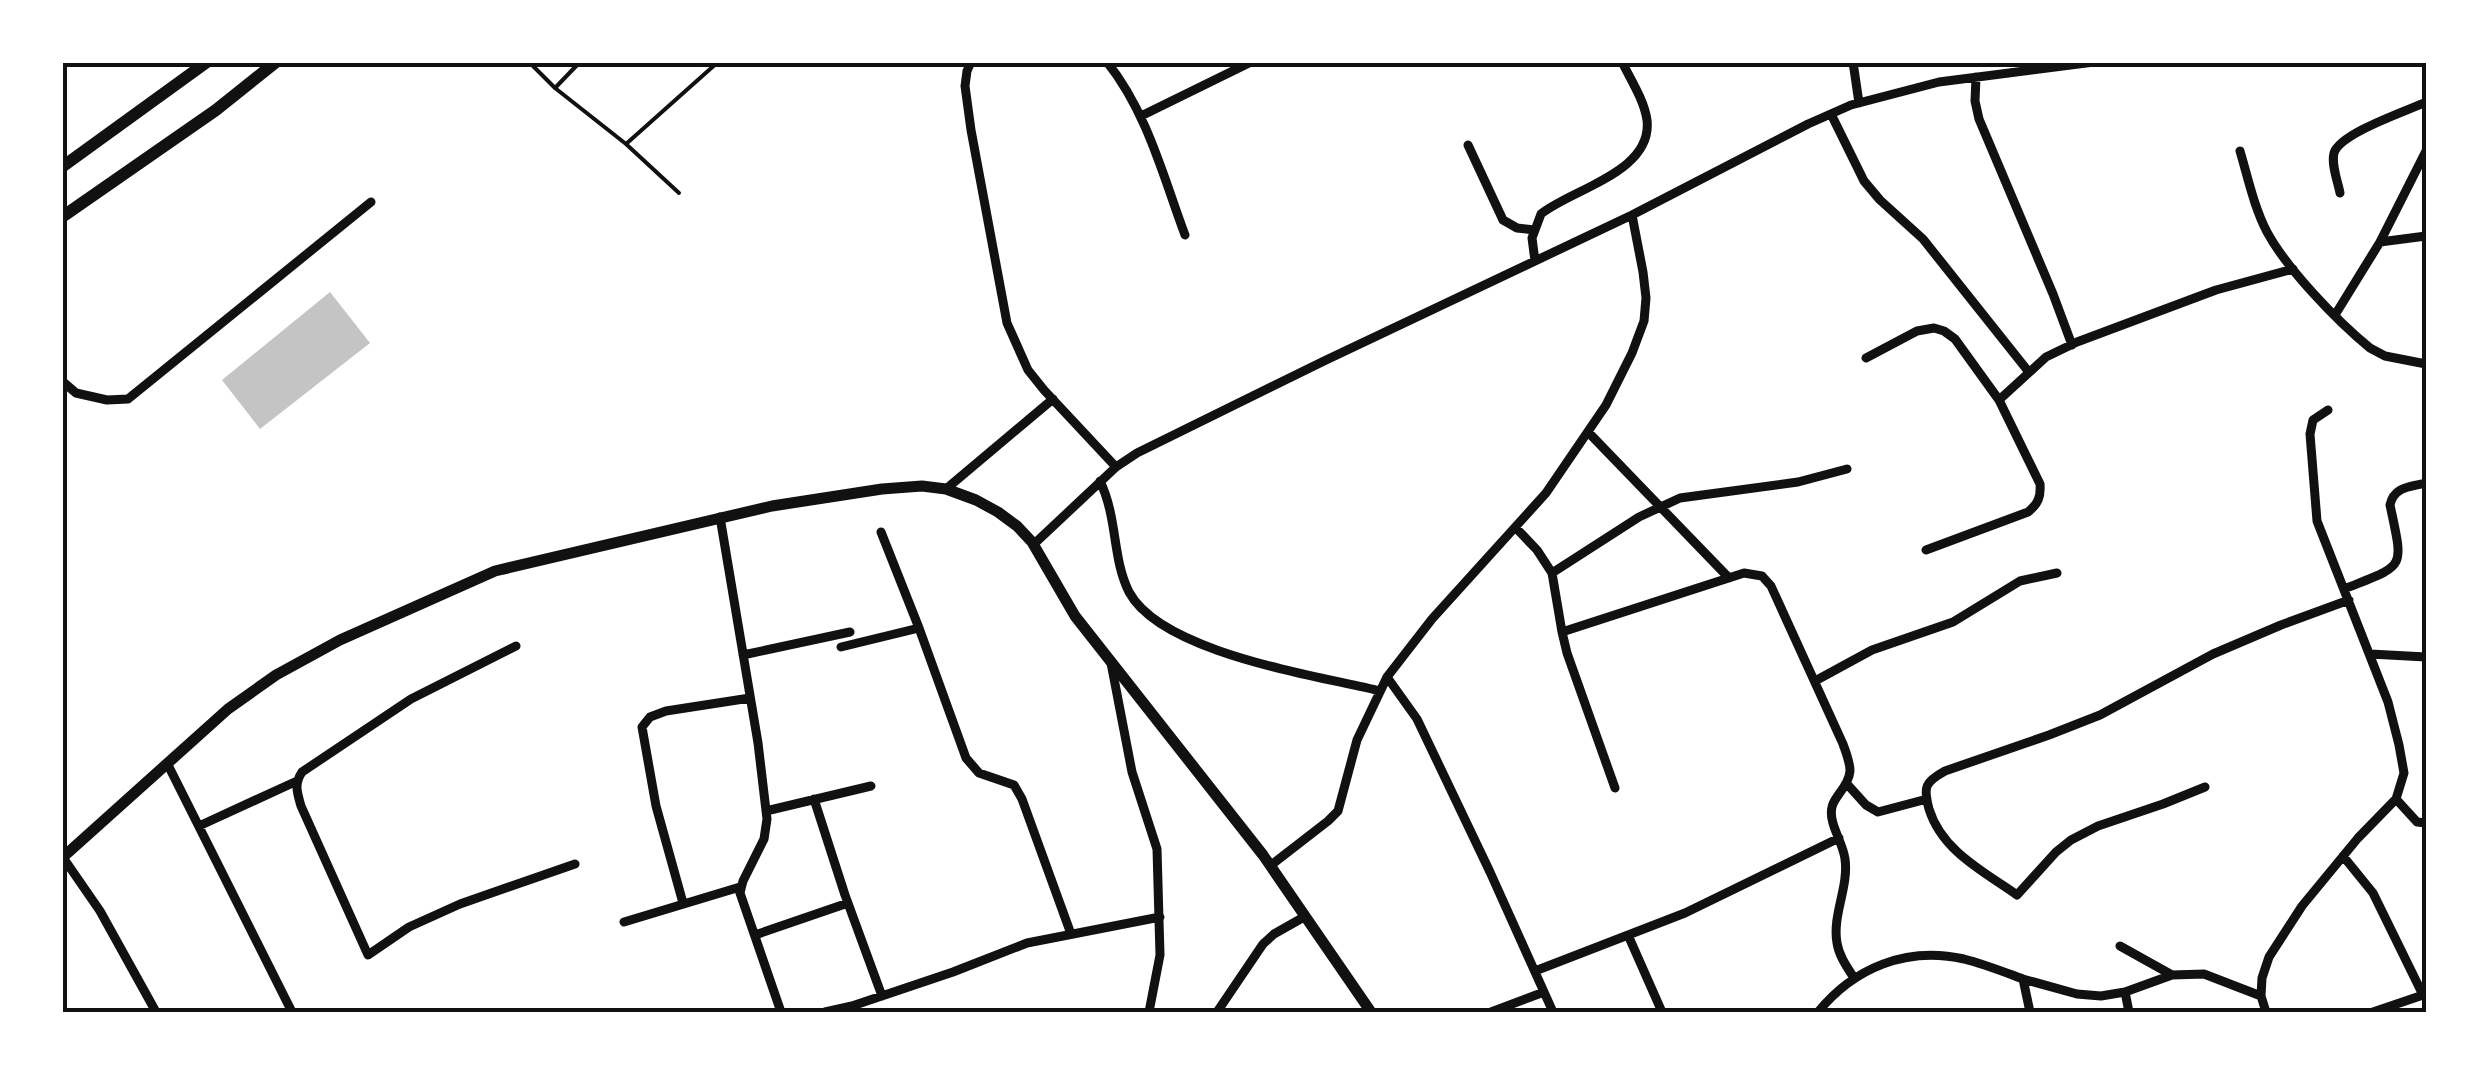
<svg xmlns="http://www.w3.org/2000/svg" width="2489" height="1075" font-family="Karla,sans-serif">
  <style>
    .building { fill: #c4c4c4 }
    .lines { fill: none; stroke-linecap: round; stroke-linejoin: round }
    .service { stroke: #111; stroke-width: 4 }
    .minor { stroke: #111; stroke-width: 9 }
    .tertiary { stroke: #111; stroke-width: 11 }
    .secondary { stroke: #111; stroke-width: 12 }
    .neatline { fill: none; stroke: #111; stroke-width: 4 }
  </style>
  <rect width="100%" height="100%" fill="#fff"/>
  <path class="building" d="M330 292 370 343 260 429 222 380Z"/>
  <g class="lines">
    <path class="service" d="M529 62 555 88 626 144 679 193
      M555 88 580 62
      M626 144 718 62"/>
    <path class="minor" d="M971 62 967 71 965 86 971 130 1007 323 1028 370 1044 390 1116 467
      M1107 62C1147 112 1163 176 1185 235
      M1853 62 1859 103
      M1976 77 1975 101 1979 119 2053 294 2072 345
      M1831 114 1864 181 1880 200 1923 239 2028 371
      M1141 116 1251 62
      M1468 145 1503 220 1517 228 1534 230
      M2240 151C2248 178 2254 207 2267 232 2287 269 2337 321 2370 348L2385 356 2426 364
      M2426 151 2380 242 2426 236
      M2340 193C2338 182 2331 165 2334 153 2340 133 2407 111 2426 102
      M1535 261 1532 238 1541 214C1572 189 1653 172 1647 120 1644 100 1631 80 1622 62
      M2335 315 2380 242
      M1866 358 1917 331 1934 328 1944 331 1955 339 1999 400 2040 484C2041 497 2038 504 2028 512L1926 550
      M62 381 76 393 107 400 128 399 371 202
      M1999 400 2046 357 2077 342 2216 290 2293 269
      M1588 432 1729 578
      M1100 481C1118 519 1112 558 1129 592 1162 653 1315 675 1380 691
      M946 489 1053 399
      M720 517 758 743 767 819 764 839 743 881 740 893 781 1012
      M1516 528 1537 550 1552 573 1562 632 1567 653 1615 788
      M881 532 919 628 966 758 979 773 1014 785 1022 799 1071 934
      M1033 545 1116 467 1137 453 1324 361 1632 215 1808 124 1851 105 1939 82 2094 62
      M1552 573 1639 517 1680 498 1798 482 1847 469
      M2344 589C2406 564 2404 571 2390 505 2394 486 2411 487 2426 483
      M1562 632 1744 573 1762 576 1771 586 1843 744C1851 767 1855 773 1839 794 1837 797 1833 802 1832 807 1828 823 1843 842 1845 859 1849 887 1832 915 1837 943 1839 956 1847 967 1854 978
      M516 646 411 699 302 772C294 784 297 792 301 806L368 955 409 927 460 904 575 864
      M841 647 919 628
      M2370 654 2426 657
      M743 655 850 632
      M1111 663 1132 772 1157 849 1160 955 1149 1012
      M1387 677 1417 719 1490 872 1553 1012
      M1815 681 1872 650 1953 622 2020 581 2057 573
      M167 763 292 1012
      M1847 784 1866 805 1878 812 1927 799
      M2205 787 2163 804 2098 826 2071 840 2056 852 2017 895C1983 871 1942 851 1929 809 1923 787 1925 782 1945 771L2049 735 2100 715 2213 654 2281 625 2349 600
      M814 799 845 895 882 996
      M2396 799 2417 822 2426 823
      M766 811 871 786
      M199 826 297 781
      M62 856 100 911 156 1012
      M2343 856 2373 893 2423 995
      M1270 866 1328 821 1338 811 1357 740 1387 677 1432 619 1546 493 1606 405 1632 353 1644 321 1646 298 1643 272 1632 215
      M683 903 656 806 642 727 650 717 666 711 750 698
      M624 922 740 887
      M755 935 848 903
      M1628 935 1662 1012
      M2120 946 2172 975
      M1535 971 1685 913 1839 838
      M2125 992 2129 1012
      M825 1012 852 1006 953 972 1027 943 1160 917
      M1217 1012 1263 944 1274 934 1304 917
      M1491 1012 1544 992
      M1818 1012C1854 968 1906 946 1964 959 1984 964 2004 972 2023 979
      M2030 1012 2023 979 2077 994 2101 996 2125 992 2172 975 2204 974 2261 996
      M2266 1012 2261 996 2262 978 2269 957 2302 906 2358 838 2396 799 2404 773 2399 745 2388 702 2317 521 2310 434 2313 420 2328 410
      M2373 1012 2426 994"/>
    <path class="tertiary" d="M62 858 228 709 276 675 340 640 495 571 772 506 882 489 922 486 946 489 976 500 998 512 1017 526 1032 542 1075 616 1263 855 1371 1012"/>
    <path class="secondary" d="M62 167 207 62
      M62 217 216 110 276 62"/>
  </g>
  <rect width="2489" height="1075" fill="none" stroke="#ffffff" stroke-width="130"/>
  <rect x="65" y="65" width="2359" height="945" class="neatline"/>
</svg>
